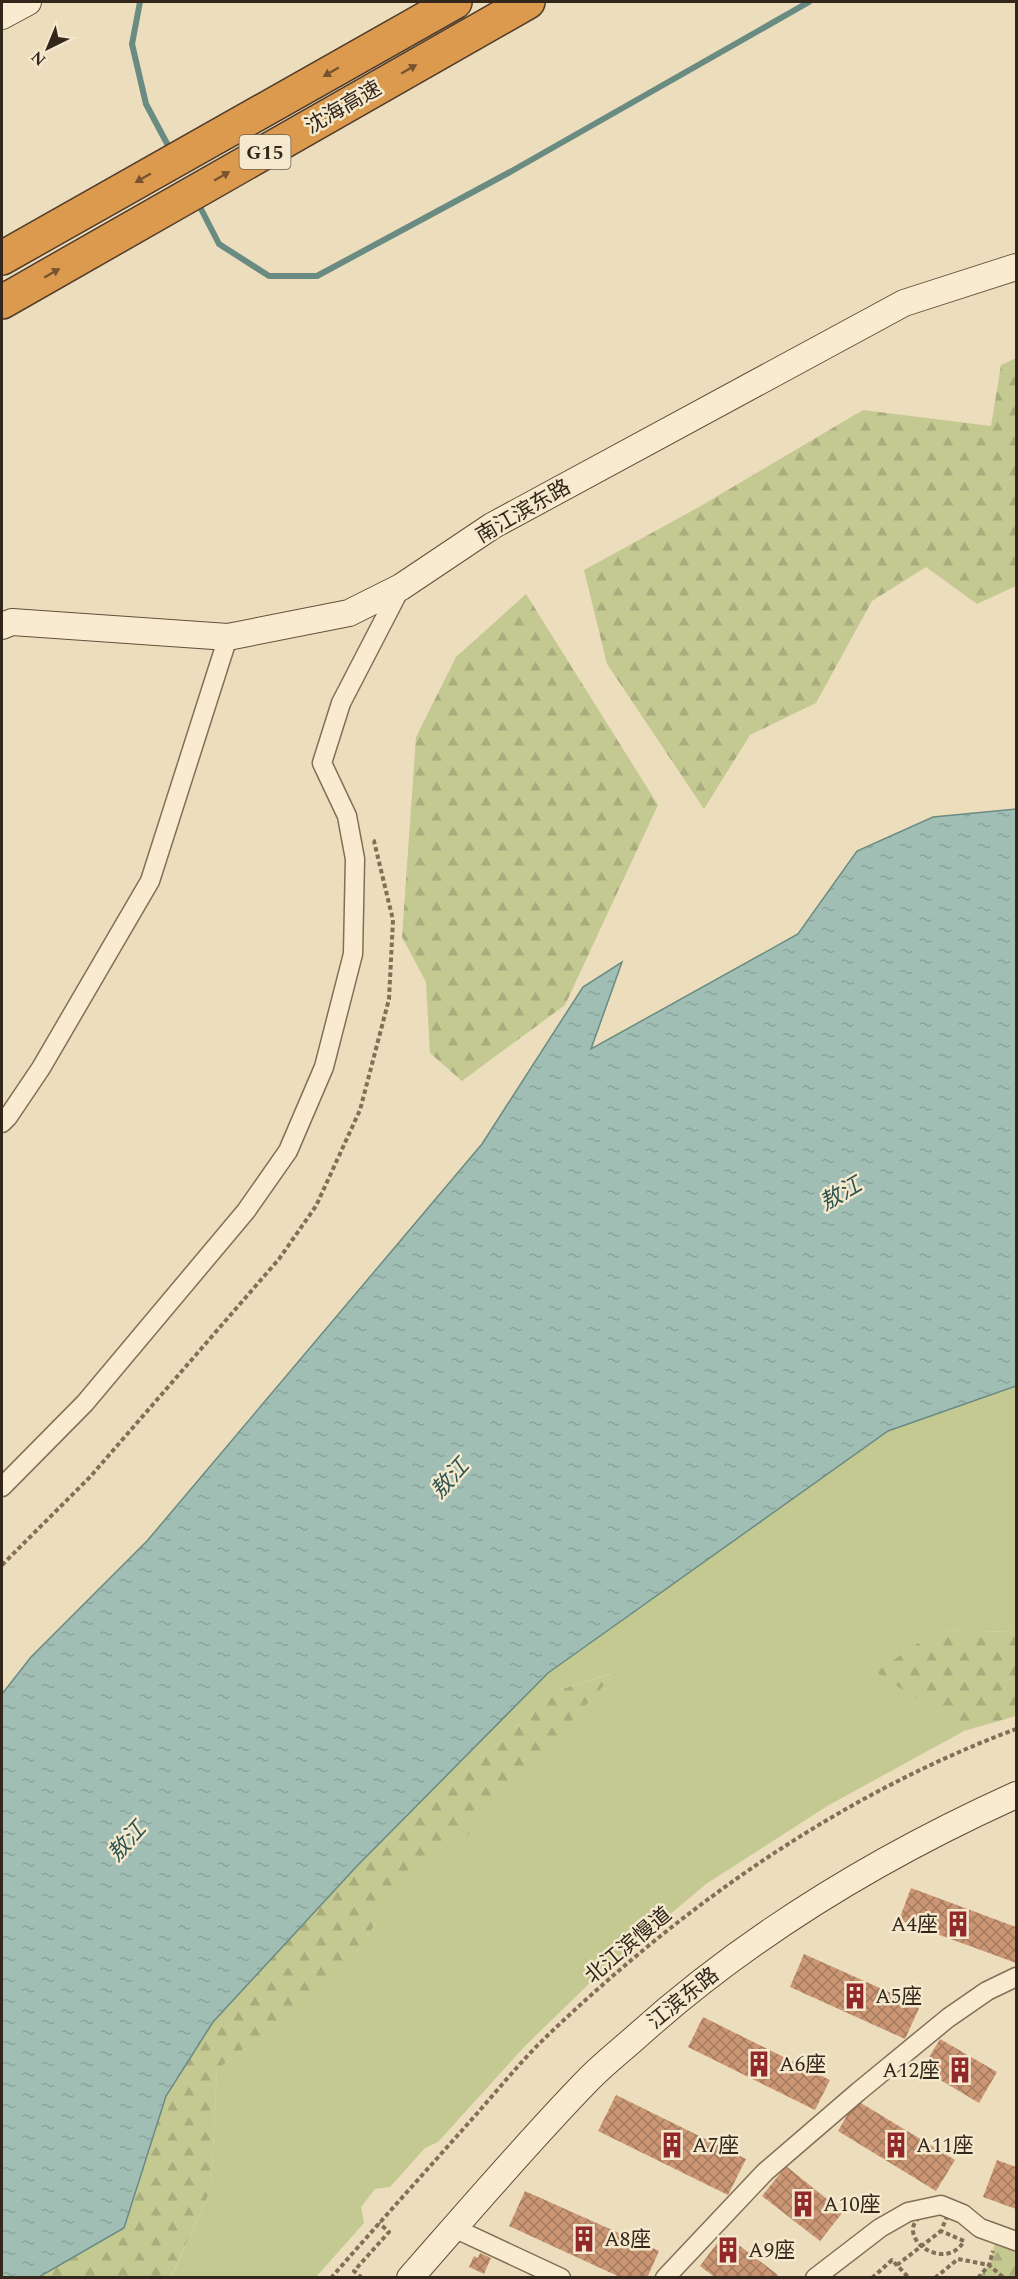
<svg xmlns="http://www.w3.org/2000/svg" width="1018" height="2279" font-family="Spectral,'Noto Sans SC',serif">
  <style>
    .grass { fill: #c4c992 }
    .forest { fill: url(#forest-firs) }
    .water { fill: url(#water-ripples); stroke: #698b82; stroke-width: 1.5 }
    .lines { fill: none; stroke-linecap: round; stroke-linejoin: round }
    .stream { stroke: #698b82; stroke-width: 6 }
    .building { fill: url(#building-cross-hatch) }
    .minor-casing { stroke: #846e57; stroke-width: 21 }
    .secondary-casing { stroke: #654f3a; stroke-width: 28 }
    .motorway-casing { stroke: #513c2c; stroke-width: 36 }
    .path { stroke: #846e57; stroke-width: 4; stroke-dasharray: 4.5 3; stroke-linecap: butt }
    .minor { stroke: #f8ebd0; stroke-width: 18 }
    .secondary { stroke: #f8ebd0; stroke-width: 26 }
    .motorway { stroke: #dc9a4e; stroke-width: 33 }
    .oneway { fill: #77542f }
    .labels { text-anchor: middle; stroke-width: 5; stroke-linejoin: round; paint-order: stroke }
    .shield { fill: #f4e8cd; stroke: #6d6050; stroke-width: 1.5 }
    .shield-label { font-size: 20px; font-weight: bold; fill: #33261b }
    .street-label { font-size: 21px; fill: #33261b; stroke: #f4e8cd }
    .poi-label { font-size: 21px; fill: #33261b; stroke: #f4e8cd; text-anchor: start }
    .water-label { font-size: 22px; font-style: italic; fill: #2b534f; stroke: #f4e8cd }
  </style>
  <defs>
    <pattern id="forest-firs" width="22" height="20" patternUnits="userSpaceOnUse" patternTransform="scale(1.5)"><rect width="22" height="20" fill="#c4c992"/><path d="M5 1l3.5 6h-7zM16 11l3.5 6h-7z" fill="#a9ac7d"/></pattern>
    <pattern id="water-ripples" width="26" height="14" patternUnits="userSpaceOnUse" patternTransform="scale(1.5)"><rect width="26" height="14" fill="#a1beb5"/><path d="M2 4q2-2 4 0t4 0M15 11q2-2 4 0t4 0" fill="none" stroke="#8ba39b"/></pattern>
    <pattern id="building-cross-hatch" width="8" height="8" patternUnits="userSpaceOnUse" patternTransform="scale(1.5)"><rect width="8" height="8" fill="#ca9674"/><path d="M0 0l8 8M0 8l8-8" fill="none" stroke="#a57a5e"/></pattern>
  </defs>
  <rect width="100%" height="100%" fill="#ecddbd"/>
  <path class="grass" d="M1016 1386V1632L937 1630 877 1672 964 1731 829 1805 706 1884 598 1975 524 2047 438 2142 425 2148 390 2187 375 2189 361 2207 364 2223 316 2277 171 2278 211 2189 217 2069 340 1980 409 1870 460 1844 614 1673 559 1690 356 1867 548 1673 888 1431Z"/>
  <path class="forest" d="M1016 358V586L977 604 926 567 872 601 816 703 750 735 704 809 607 664 584 570 699 507 863 410 991 426 1001 365Z
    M526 594 658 805 565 1005 462 1081 430 1053 426 982 402 937 416 737 456 657Z
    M937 1630 1016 1632V1716L964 1731 876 1672Z
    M615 1673 460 1844 409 1870 340 1980 217 2069 211 2189 171 2277 39 2278 124 2228 166 2096 213 2022 356 1867 559 1690Z
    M998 2242 1016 2248V2277L978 2278 989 2265 994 2246Z"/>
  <path class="water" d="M1016 809V1386L888 1431 548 1673 356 1867 213 2022 166 2096 124 2228 39 2277H2V1694L31 1657 147 1541 482 1144 583 987 622 962 591 1049 798 934 857 851 933 817Z"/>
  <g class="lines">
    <path class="stream" d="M140 2 132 44 146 104 171 151
      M198 203 219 244 269 276H317L510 172 809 2"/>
  </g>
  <path class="building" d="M911 1888 1016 1927V1963L899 1920Z
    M804 1954 920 2006 905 2039 790 1987Z
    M703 2017 830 2080 815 2110 688 2047Z
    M940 2039 997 2072 979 2103 922 2069Z
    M616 2095 746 2159 728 2195 598 2131Z
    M856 2100 955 2160 936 2191 838 2131Z
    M997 2160 1016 2167V2209L983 2197Z
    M786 2166 843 2212 820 2241 762 2196Z
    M525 2191 659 2251 647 2278H622L509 2226Z
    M724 2234 778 2275 776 2278H716L700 2266Z
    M480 2253 491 2258 484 2274 469 2267 474 2256 478 2258Z"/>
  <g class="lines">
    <g class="minor-casing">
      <path id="minor" d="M2 1123 8 1117 41 1068 150 881 228 637
        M2 1487 85 1403 246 1211 288 1151 324 1067 353 954 355 859 347 816 322 763 341 703 401 587
        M454 2228 561 2278
        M665 2278 765 2172 858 2092 948 2018 987 1991 1016 1977
        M815 2278 880 2228 908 2212 941 2205 963 2214 980 2228 1016 2241"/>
    </g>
    <g class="secondary-casing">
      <path id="secondary" d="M2 16 28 2
        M2 626 12 622 228 637 349 613 401 587 492 526 904 303 1016 267
        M410 2278C468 2212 525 2145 586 2082 601 2066 619 2052 636 2037 749 1935 879 1857 1016 1795"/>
    </g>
    <g class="motorway-casing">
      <path id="motorway" d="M2 258 455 2
        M2 302 528 2"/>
    </g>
    <path class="path" d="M2 1565 90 1477 279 1259 316 1206 360 1110 389 999 393 920 374 841 371 839
      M942 2207 950 2209 941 2231 964 2241C942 2279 875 2223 942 2207Z
      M897 2265 941 2231
      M331 2278C378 2224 426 2171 473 2118 497 2091 520 2062 546 2037 681 1907 839 1795 1016 1729
      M362 2278 354 2271 389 2232 379 2223
      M872 2278 892 2260 909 2278
      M935 2278 958 2259 989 2265 1004 2278
      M978 2278 989 2265 993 2251"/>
    <use href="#minor" class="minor"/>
    <use href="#secondary" class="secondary"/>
    <use href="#motorway" class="motorway"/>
  </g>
  <defs><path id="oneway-solid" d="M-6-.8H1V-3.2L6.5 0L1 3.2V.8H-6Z" transform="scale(1.5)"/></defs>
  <g class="oneway">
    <use href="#oneway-solid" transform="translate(409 69) rotate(-30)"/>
    <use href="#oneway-solid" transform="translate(331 72) rotate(150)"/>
    <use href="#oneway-solid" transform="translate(222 176) rotate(-30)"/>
    <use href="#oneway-solid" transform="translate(143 178) rotate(150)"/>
    <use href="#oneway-solid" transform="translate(52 273) rotate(-30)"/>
  </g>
  <defs>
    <g id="building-bare" transform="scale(2.07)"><path d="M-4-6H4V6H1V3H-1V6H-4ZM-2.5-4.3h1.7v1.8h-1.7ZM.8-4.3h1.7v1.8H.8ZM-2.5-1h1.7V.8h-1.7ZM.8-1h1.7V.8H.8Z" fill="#91292b" stroke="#f4e8cd" stroke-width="2.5" paint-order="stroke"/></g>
  </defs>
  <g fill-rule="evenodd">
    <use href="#building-bare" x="958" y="1924"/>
    <use href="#building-bare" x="855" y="1996"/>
    <use href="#building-bare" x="759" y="2064"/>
    <use href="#building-bare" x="960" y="2070"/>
    <use href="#building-bare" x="672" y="2145"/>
    <use href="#building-bare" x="896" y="2145"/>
    <use href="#building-bare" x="803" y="2204"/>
    <use href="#building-bare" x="584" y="2239"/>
    <use href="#building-bare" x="728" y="2250"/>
  </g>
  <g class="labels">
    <rect class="shield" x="239.5" y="135" width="51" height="34" rx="4.5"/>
    <g class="shield-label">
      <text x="265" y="159">G15</text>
    </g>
    <g class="street-label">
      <text transform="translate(343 107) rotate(-30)" y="7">沈海高速</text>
      <text transform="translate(523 511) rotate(-30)" y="7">南江滨东路</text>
      <text transform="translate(628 1945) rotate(-40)" y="7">北江滨慢道</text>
      <text transform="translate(683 1998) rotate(-39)" y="7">江滨东路</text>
    </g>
    <g class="poi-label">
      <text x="938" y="1931" text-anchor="end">A4座</text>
      <text x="875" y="2003">A5座</text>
      <text x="779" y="2071">A6座</text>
      <text x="940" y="2077" text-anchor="end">A12座</text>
      <text x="692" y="2152">A7座</text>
      <text x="916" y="2152">A11座</text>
      <text x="823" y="2211">A10座</text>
      <text x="604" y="2246">A8座</text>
      <text x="748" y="2257">A9座</text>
    </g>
    <g class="water-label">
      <text transform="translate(840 1193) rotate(-30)" y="8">敖江</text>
      <text transform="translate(449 1478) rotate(-48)" y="8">敖江</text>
      <text transform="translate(126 1841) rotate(-48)" y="8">敖江</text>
    </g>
  </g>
  <rect width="1018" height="2279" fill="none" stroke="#33261b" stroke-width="6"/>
  <g transform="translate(48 48) rotate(223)" stroke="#f4e8cd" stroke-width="4.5" paint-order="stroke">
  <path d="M0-4.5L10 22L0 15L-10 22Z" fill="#33261b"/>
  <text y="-9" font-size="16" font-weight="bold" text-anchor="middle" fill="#33261b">N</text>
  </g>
</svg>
